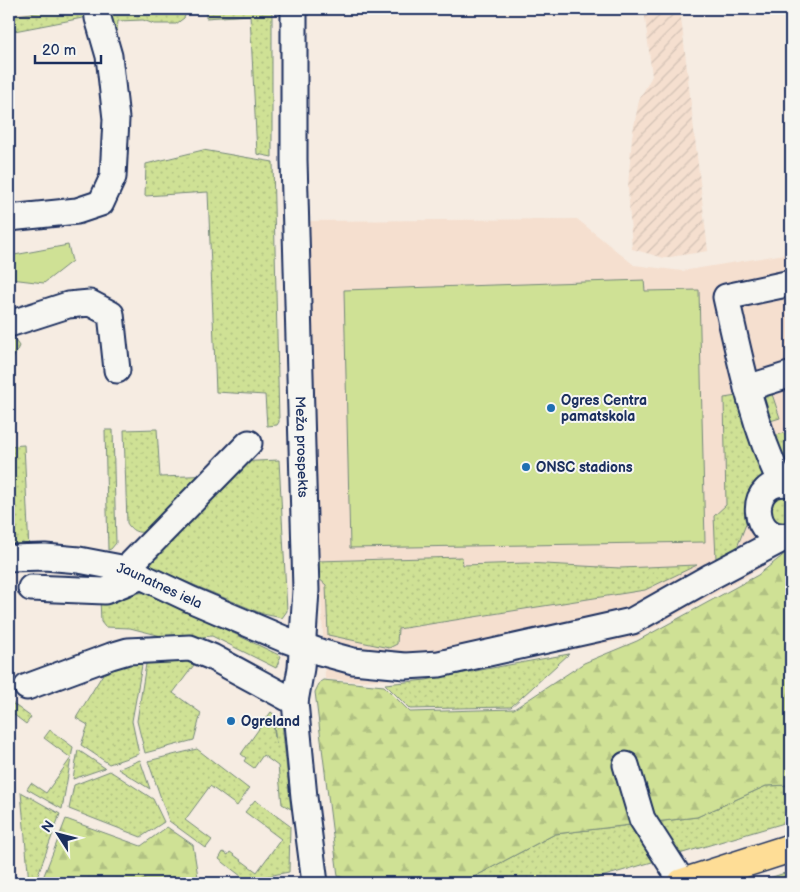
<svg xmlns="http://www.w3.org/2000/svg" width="800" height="892" font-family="'Balsamiq Sans',sans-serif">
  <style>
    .built { fill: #f5dfcf }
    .industrial { fill: url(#industrial-furrows) }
    .grass { fill: url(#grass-dots); stroke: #75887a }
    .forest { fill: url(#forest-firs); stroke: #75887a }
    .green { fill: #cfe195; stroke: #75887a }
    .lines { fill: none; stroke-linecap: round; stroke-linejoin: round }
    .minor-casing { stroke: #1b2f5e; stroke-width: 29 }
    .major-casing { stroke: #1b2f5e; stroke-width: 31 }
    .minor { stroke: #f6f6f2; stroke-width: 25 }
    .major { stroke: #fedd96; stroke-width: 28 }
    .poi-dot { fill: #1f6fb2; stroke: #f6f6f2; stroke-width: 2 }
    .labels { text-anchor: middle; stroke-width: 4; stroke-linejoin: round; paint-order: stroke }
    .poi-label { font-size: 14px; font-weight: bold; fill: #1b2f5e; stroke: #f6f6f2; text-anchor: start }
    .street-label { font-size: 14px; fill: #1b2f5e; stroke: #f6f6f2 }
  </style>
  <defs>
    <pattern id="industrial-furrows" width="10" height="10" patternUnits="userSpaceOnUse" patternTransform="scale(1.25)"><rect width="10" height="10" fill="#f5dfcf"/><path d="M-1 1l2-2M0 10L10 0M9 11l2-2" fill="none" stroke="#d1c0b4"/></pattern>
    <pattern id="grass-dots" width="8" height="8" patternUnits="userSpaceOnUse" patternTransform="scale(1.25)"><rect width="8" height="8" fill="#cfe195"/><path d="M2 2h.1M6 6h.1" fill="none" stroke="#b1c183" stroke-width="1.8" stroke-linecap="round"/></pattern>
    <pattern id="forest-firs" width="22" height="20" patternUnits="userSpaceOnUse" patternTransform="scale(1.25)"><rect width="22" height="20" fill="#cfe195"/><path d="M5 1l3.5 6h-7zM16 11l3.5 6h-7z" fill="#b1c183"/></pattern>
  </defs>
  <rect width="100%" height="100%" fill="#f6ece2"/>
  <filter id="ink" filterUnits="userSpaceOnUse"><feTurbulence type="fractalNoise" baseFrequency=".02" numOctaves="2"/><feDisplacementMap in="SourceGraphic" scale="10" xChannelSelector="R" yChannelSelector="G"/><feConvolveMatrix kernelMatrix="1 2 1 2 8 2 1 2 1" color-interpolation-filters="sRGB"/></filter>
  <g filter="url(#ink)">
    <path class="built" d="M577 219 634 265 682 271 791 253V545L758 570 637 637 426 678 352 681 325 679 303 221Z"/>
    <path class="industrial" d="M644 9H680L708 251 664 258 632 249 628 187 632 137 639 100 652 76Z"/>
    <path class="grass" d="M62 9H89L93 16 9 32V16Z
      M106 9H188L184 18 176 24H154L143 20 118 21 117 32H109Z
      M206 9H272V157L257 154 250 15 206 18Z
      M203 150 273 162 279 422 277 425 267 426 265 395 216 392 208 192 145 196 146 164Z
      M10 333 19 346 13 359 9 360V334Z
      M771 391 780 418 767 422 759 395Z
      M743 395 768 467 736 550 716 559 714 516 726 505 724 398Z
      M157 429 160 477 216 475 155 530C143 533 134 535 127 523L124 430Z
      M105 430H113L116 543 111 549 108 550Z
      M784 433 787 440 791 443V476L773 436Z
      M24 445 29 551H9V446Z
      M279 460 287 611 282 618 263 614 139 562 235 462Z
      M791 491V528L776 526 767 504 769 499Z
      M462 557 463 565 526 563 620 568 697 565 645 590 398 629 397 644 389 648 328 635 326 585 317 577V561Z
      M147 592 281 656 276 668 212 636 199 637 189 643 130 628 105 627 101 622 100 598Z
      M163 654 197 661 173 693 201 713 194 740 145 753 137 721 146 664Z
      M569 654 511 707 410 709 385 684 426 680Z
      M138 658 142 665 132 721 139 754 109 764 81 745 88 725 76 718 103 674 115 664Z
      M9 701 31 717 26 724 9 711Z
      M271 712 276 716 273 724 276 744 274 724 277 716 282 723 291 809 282 804 278 766 263 755 254 768 244 761 246 758 241 754Z
      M50 730 73 747 62 809 27 789 31 783 46 793 71 758 44 738Z
      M197 749 249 789 237 806 210 786 185 820 212 840 206 848 169 821 148 761Z
      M78 750 105 768 73 779Z
      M140 760 150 789 118 769Z
      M110 771 153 799 164 822 141 837 69 809 74 785Z
      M791 785V821L581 883H408L472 878 555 834 697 817 766 786Z
      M21 792 60 814 35 883H29Z
      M255 800 290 826 289 872 246 880 219 859 223 852 228 855 230 852 257 872 281 839 245 812Z
      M791 871V883H754Z"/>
    <path class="forest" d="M791 549V785L766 786 697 817 555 834 472 878 408 883H357L338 876 315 692 320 682 323 680 384 686 410 712 514 709 584 663 637 641 758 575Z
      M66 819 141 846 167 827 193 845 199 883H41Z"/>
    <path class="green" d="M68 245 72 261 44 283 11 279 9 256Z
      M644 280 645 291 699 290 705 542 350 548 344 290Z"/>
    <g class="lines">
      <g class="minor-casing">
        <g id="minor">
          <path id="s1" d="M294 9V160L306 590 301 668 295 702 304 797 315 883"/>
          <path d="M9 218 77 211 101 203 113 177 116 119 109 56 98 18 97 9"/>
          <path d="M9 324 68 305 90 303 111 314 117 370"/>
          <path d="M747 388 789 375"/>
          <path d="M781 483C753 425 740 360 726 297L791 283"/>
          <path d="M791 484C745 476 750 546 791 535"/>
          <path id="s2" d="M9 558 45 557 79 560 126 569 192 600 284 639 320 652 353 661 405 666 439 664 632 621 712 576 788 536"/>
          <path d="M126 569 249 443"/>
          <path d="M31 588 105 591 142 576"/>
          <path d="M27 687 111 656 128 651 190 648 212 657 295 702"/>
          <path d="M626 765 642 819 683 883"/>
        </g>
      </g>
      <g class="major-casing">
        <path id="major" d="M682 883 791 848"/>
      </g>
      <use href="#minor" class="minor"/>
      <use href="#major" class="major"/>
    </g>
  </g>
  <g class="poi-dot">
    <circle cx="551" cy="408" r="5"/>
    <circle cx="526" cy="467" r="5"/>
    <circle cx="231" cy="721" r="5"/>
  </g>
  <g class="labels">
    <g class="poi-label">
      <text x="561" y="405">Ogres Centra<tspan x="561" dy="16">pamatskola</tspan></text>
      <text x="536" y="472">ONSC stadions</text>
      <text x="241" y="726">Ogreland</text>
    </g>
    <g class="street-label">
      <text dy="5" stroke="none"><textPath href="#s1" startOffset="438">Meža prospekts</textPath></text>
      <text dy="5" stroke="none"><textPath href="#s2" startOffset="155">Jaunatnes iela</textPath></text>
    </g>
  </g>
  <rect width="800" height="892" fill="none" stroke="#f6f6f2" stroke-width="30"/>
  <rect x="15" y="15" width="770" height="862" fill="none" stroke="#1b2f5e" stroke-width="2" filter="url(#ink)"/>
  <g transform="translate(58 834) rotate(306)" stroke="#f6f6f2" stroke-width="4" paint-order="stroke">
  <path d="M0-4L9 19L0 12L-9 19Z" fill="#1b2f5e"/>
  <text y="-8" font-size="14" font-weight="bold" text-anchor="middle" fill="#1b2f5e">N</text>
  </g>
  <path d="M35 55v8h66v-8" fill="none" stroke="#1b2f5e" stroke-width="2.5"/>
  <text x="42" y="55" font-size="15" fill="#1b2f5e" stroke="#f6f6f2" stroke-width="4" paint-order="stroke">20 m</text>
</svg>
